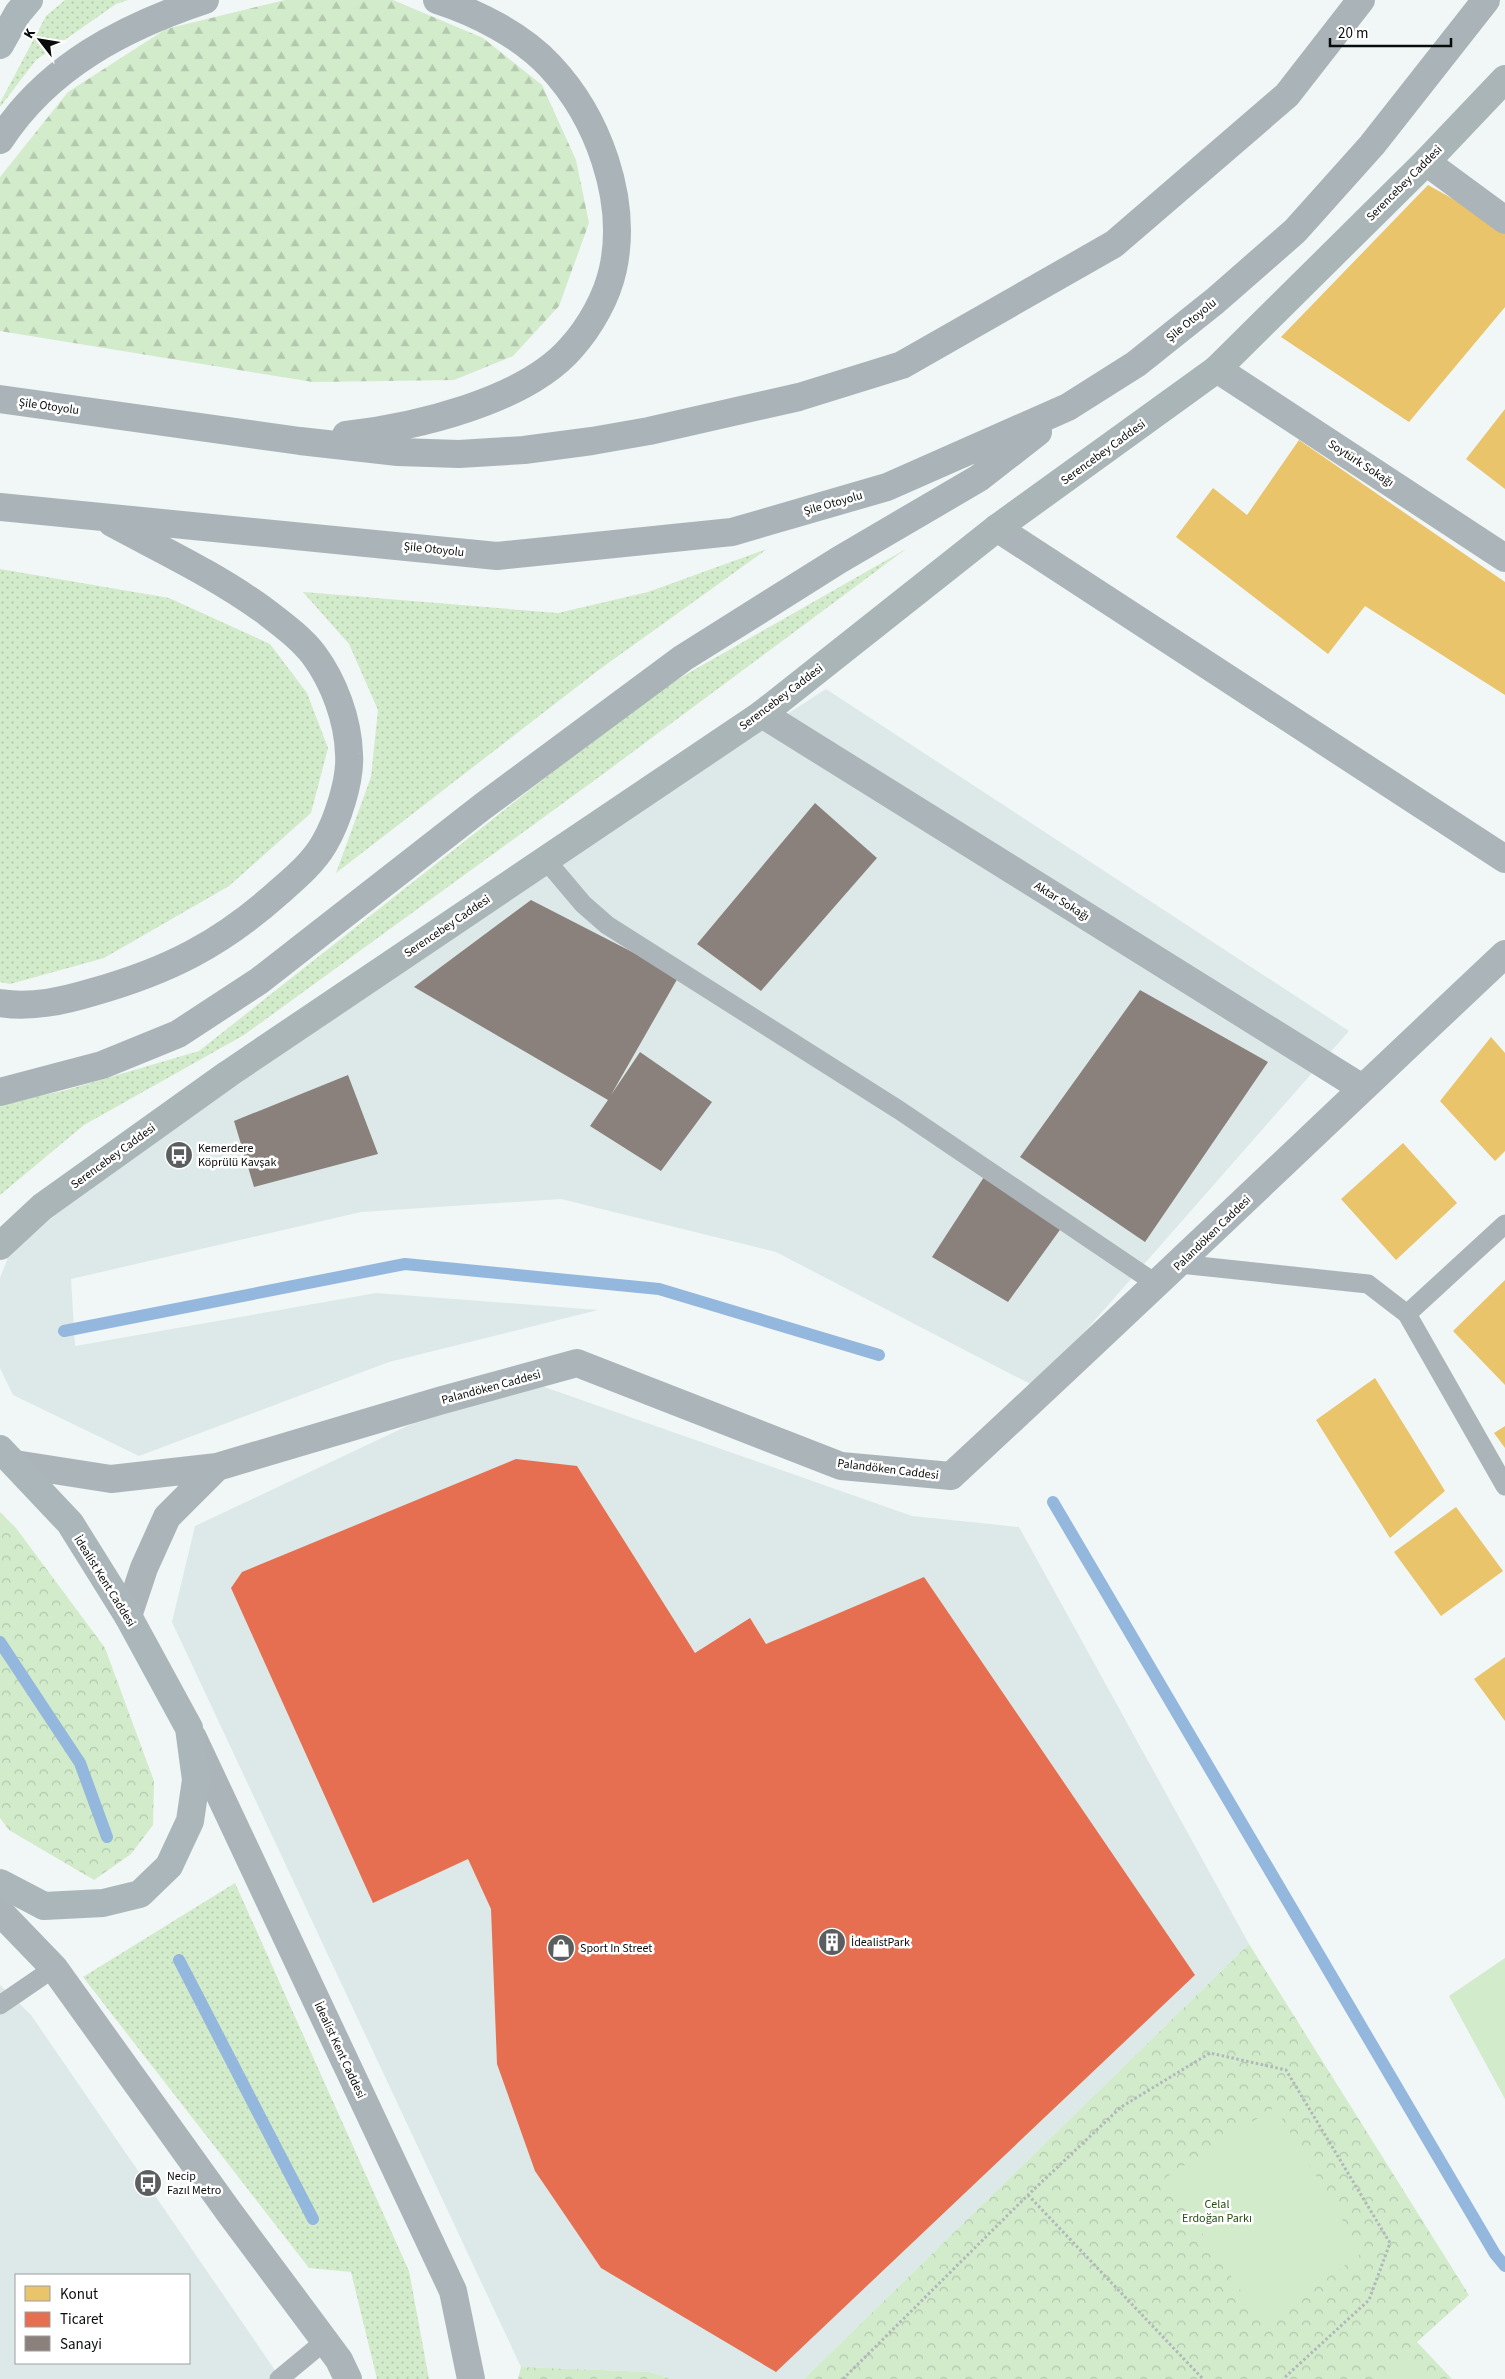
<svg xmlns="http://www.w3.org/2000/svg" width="1505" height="2379" font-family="'Source Sans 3',sans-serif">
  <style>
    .built { fill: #dde9e8; fill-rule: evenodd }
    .grass { fill: url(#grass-dots) }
    .forest { fill: url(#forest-firs) }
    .park { fill: url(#park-crowns) }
    .pitch { fill: #d2ebcb }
    .homes { fill: #e9c46a }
    .shops { fill: #e76f51 }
    .industry { fill: #8a817c }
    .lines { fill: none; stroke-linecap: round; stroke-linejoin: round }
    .stream { stroke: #94b7dd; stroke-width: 12 }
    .path { stroke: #b1b7ba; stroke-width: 3; stroke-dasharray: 2.5 2.5; stroke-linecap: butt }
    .service { stroke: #abb5b9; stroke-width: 19 }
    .minor { stroke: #abb5b9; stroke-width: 28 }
    .tertiary { stroke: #abb5b9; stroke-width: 28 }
    .secondary { stroke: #aab5b7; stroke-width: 28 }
    .primary { stroke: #aab6ba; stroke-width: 28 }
    .trunk { stroke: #aab4b8; stroke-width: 28 }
    .labels { text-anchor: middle; stroke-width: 5; stroke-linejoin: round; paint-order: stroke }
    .street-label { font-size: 12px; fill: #0a0c0c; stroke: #fff }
    .poi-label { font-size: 12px; fill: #0a0c0c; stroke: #fff; text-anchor: start }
    .park-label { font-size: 12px; fill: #264e10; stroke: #fff }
  </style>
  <defs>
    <pattern id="grass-dots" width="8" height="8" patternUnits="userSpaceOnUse" patternTransform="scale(1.25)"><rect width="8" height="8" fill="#d2ebcb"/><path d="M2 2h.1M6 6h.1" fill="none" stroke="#b3c8ad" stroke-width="1.8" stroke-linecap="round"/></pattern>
    <pattern id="forest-firs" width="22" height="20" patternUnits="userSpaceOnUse" patternTransform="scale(1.25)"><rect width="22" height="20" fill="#d2ebcb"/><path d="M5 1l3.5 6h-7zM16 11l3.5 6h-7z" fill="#b3c8ad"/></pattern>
    <pattern id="park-crowns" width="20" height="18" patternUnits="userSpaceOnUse" patternTransform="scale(1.25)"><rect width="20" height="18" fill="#d2ebcb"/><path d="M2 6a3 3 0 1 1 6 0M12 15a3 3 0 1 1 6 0" fill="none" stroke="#b3c8ad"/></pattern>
  </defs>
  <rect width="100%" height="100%" fill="#f1f6f6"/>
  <path class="built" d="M826 689 1349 1031 1036 1387 776 1252 561 1199 361 1212 71 1279 75 1346 376 1293 598 1310 389 1362 139 1456 13 1395 0 1368V1278L18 1232 461 924Z
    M513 1376 912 1516 1019 1527 1249 1944 804 2379H671L650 2372 521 2367 172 1622 195 1526Z
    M0 1985 31 2015 281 2379H0ZM16 2275H189V2363H16Z"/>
  <path class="grass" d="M65 0H128L116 4 36 60 0 107V103L46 16Z
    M767 549 600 669 336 873 371 777 378 710 349 644 303 592 558 613 648 592Z
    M906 549 599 777 244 1035 84 1125 0 1195V1104L63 1091 199 1051 650 695Z
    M0 569 169 598 270 644 307 693 328 748 311 813 229 886 104 958 10 984 0 982Z
    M235 1883 409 2271 429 2379H377L351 2272 309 2268 83 1977Z"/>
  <path class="forest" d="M285 0H393L483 38 542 85 576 160 589 223 559 306 513 356 454 380 313 382 0 331V177L68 92 166 29Z"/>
  <path class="park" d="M0 1512 16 1528 105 1648 154 1781 153 1825 131 1854 94 1880 9 1830 0 1818Z
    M1249 1944 1469 2295 1417 2342 1452 2379H804Z
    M521 2367 650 2372 671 2379H518Z"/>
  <path class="pitch" d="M1505 1958V2099L1449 1996Z
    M1275 2107 1362 2253 1263 2324 1165 2178Z
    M1405 2353 1430 2379H1378Z"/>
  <path class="homes" d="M1428 185 1505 228V307L1409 422 1281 337Z
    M1505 409V489L1466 459Z
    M1299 440 1505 582V695L1365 606 1328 654 1176 537 1213 488 1247 515Z
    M1491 1037 1505 1053V1151L1495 1161 1440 1101Z
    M1403 1143 1457 1203 1396 1260 1341 1199Z
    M1505 1280V1385L1453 1331Z
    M1375 1378 1445 1491 1390 1538 1316 1420Z
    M1505 1426V1448L1494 1433Z
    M1456 1507 1503 1571 1441 1616 1394 1552Z
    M1505 1657V1721L1474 1679Z"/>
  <path class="shops" d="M516 1459 577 1466 695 1653 750 1618 766 1644 924 1577 1195 1975 776 2372 601 2268 535 2171 497 2064 491 1909 468 1859 373 1903 231 1588 242 1572Z"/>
  <path class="industry" d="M815 803 877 858 761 991 697 944Z
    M531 900 679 976 611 1095 640 1052 712 1102 661 1171 590 1126 608 1100 414 987Z
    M1140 990 1268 1062 1145 1242 1020 1157Z
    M348 1075 378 1154 254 1187 234 1121Z
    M984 1177 1062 1227 1008 1302 932 1257Z"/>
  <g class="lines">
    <path class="stream" d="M64 1331 405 1264 659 1289 879 1355
      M1053 1502 1495 2254 1505 2266
      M0 1642 80 1763 107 1837
      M179 1960 313 2219"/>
    <path class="path" d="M1028 2195 1203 2379
      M843 2379 1028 2195 1121 2107 1210 2053 1286 2070 1390 2243 1369 2300 1283 2379"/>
    <path class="service" d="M545 859 583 904 607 925 899 1110 1158 1285
      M1180 1264 1368 1284 1407 1314 1505 1486
      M1407 1314 1505 1224
      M0 2005 54 1968
      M279 2379 325 2341"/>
    <path class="minor" d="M1426 162 1505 220
      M1217 369 1505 558
      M997 528 1505 859
      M762 714 1362 1088"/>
    <path class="tertiary" d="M15 1464 111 1479 217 1467 439 1401 577 1363 841 1466 951 1476C1137 1304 1320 1128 1505 954
      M128 1616 144 1568 167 1517 217 1467
      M193 1738 453 2291 471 2379
      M0 1912 54 1968 229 2212 339 2360 348 2379"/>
    <path class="secondary" d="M0 1246 42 1207 228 1074 762 714 997 528 1217 369 1426 162 1505 79"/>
    <path class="primary" d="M0 45 18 13 29 0
      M0 1449 70 1523 128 1616 189 1728 196 1780 190 1821 169 1866 140 1894 103 1903 44 1906 0 1883"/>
    <path class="trunk" d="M0 140C48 66 124 27 205 0
      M0 399 300 441 398 452 459 454 524 450 592 441 649 431 799 397 902 365 1114 244 1287 95 1361 0
      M346 435C414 427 524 402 571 348 590 327 607 297 613 269 628 199 598 117 550 66 521 35 477 13 437 0
      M0 507 497 556 732 532 887 487 1068 407 1136 364 1215 301 1295 231 1372 145 1486 0
      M0 1003C32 1008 63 1001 93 992 168 971 221 944 279 892 295 878 313 863 324 844 337 822 351 780 349 754 348 720 334 682 314 655 301 638 282 624 265 611 217 576 164 551 112 523
      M0 1092 102 1065 178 1034 259 981 482 807 683 658 839 560 979 478 1038 432"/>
  </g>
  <defs>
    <g id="bus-disc" transform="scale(1.4375)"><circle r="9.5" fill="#5b5e5e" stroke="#fff"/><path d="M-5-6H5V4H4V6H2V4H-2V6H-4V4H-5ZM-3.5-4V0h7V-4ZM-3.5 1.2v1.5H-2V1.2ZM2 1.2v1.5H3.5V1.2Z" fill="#fff"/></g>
    <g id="building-disc" transform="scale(1.4375)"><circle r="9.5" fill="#5b5e5e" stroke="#fff"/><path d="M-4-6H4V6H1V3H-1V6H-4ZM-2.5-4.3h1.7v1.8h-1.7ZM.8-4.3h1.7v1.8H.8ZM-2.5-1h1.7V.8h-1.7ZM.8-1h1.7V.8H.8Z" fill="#fff"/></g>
    <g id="shop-disc" transform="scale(1.4375)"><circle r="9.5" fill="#5b5e5e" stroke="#fff"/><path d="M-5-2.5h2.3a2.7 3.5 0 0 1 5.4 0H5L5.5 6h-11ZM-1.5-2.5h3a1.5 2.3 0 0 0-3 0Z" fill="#fff"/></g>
  </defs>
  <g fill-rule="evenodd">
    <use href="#bus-disc" x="179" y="1155"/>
    <use href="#building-disc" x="832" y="1942"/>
    <use href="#shop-disc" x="561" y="1948"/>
    <use href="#bus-disc" x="148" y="2183"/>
  </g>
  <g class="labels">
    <g class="street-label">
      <text transform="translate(1404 183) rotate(-45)" y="4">Serencebey Caddesi</text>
      <text transform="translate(1191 320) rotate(-39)" y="4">Şile Otoyolu</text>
      <text transform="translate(49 406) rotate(8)" y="4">Şile Otoyolu</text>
      <text transform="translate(1103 452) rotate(-36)" y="4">Serencebey Caddesi</text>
      <text transform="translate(1361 463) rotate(33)" y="4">Soytürk Sokağı</text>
      <text transform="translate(833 503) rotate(-16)" y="4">Şile Otoyolu</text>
      <text transform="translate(434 549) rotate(6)" y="4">Şile Otoyolu</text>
      <text transform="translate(781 697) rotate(-37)" y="4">Serencebey Caddesi</text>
      <text transform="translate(1062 901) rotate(32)" y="4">Aktar Sokağı</text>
      <text transform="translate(447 926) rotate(-34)" y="4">Serencebey Caddesi</text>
      <text transform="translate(113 1156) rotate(-36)" y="4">Serencebey Caddesi</text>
      <text transform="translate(1212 1233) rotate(-44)" y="4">Palandöken Caddesi</text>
      <text transform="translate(491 1387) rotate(-15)" y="4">Palandöken Caddesi</text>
      <text transform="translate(888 1469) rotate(7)" y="4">Palandöken Caddesi</text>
      <text transform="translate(105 1581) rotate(58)" y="4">İdealist Kent Caddesi</text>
      <text transform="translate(340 2050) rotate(65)" y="4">İdealist Kent Caddesi</text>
    </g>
    <g class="poi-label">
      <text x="198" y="1152">Kemerdere<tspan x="198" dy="14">Köprülü Kavşak</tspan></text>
      <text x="851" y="1946">İdealistPark</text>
      <text x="580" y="1952">Sport In Street</text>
      <text x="167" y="2180">Necip<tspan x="167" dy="14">Fazıl Metro</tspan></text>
    </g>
    <g class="park-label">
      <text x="1217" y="2208">Celal<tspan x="1217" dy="14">Erdoğan Parkı</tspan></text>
    </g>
  </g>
  <rect x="15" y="2274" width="175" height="90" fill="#ffffff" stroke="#9d9e9e"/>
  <rect x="25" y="2286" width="25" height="15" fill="#e9c46a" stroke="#9d9e9e"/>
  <text x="60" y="2299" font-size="15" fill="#0a0c0c">Konut</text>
  <rect x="25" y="2312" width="25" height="15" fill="#e76f51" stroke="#9d9e9e"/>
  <text x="60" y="2324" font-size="15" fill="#0a0c0c">Ticaret</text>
  <rect x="25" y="2336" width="25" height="15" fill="#8a817c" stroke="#9d9e9e"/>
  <text x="60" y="2349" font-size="15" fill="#0a0c0c">Sanayi</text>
  <g transform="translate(40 40) rotate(301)" stroke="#ffffff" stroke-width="4" paint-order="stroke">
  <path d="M0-4L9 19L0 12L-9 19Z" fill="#0a0c0c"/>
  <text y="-8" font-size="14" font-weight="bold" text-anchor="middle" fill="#0a0c0c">K</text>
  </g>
  <path d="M1330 38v8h121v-8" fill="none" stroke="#0a0c0c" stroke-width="2.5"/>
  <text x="1338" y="38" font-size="15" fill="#0a0c0c" stroke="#ffffff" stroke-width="4" paint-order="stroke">20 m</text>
</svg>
